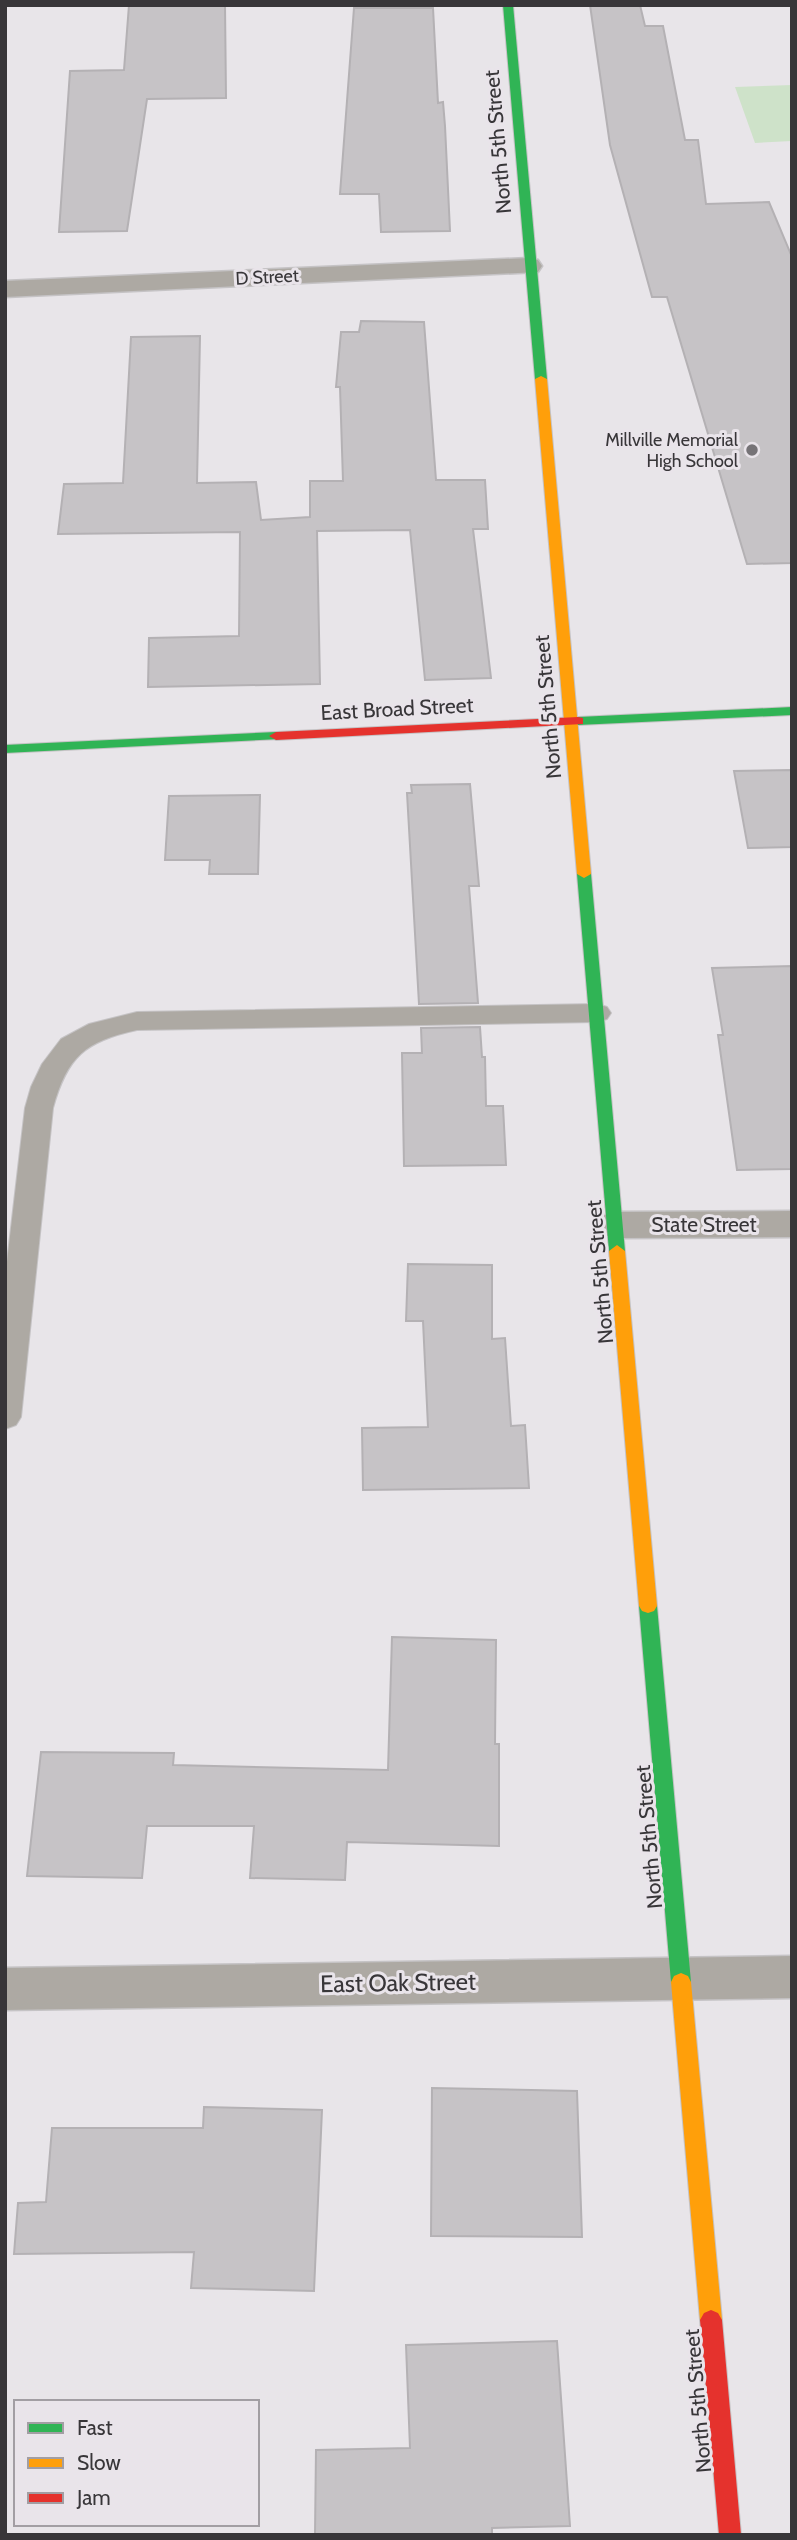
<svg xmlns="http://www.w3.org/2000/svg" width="797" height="2540" font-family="Cabin,sans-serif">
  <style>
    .green { fill: #cee2c9 }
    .building { fill: #c6c3c6; stroke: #b4b1b4; stroke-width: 2 }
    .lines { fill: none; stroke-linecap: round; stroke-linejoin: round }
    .lane-casing { stroke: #c5c3c5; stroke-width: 2 }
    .street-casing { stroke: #c5c3c5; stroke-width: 3 }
    .fast-casing { stroke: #c5c3c5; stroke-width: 2 }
    .slow-casing { stroke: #c5c3c5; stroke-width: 2 }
    .jam-casing { stroke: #c5c3c5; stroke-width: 2 }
    .lane { fill: #ada9a3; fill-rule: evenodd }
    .street { fill: #ada9a3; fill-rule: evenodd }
    .fast { fill: #30b455; fill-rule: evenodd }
    .slow { fill: #ff9f0a; fill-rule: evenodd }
    .jam { fill: #e5322d; fill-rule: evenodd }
    .poi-dot { fill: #767377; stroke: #e9e4ea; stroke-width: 2.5 }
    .labels { text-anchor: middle; stroke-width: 6; stroke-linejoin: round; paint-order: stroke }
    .far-street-label { font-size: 18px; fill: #383639; stroke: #e9e4ea }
    .far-poi-label { font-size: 18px; fill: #383639; stroke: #e9e4ea; text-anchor: end }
    .street-label { font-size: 21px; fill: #383639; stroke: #e9e4ea }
    .near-street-label { font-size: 24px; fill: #383639; stroke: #e9e4ea }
  </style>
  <rect width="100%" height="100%" fill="#e8e5e9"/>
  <path class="green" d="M792 85V141L755 143 735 87Z"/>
  <path class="building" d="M129 5H225L226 98 147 99 127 231 59 232 70 71 124 70Z
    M590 5H640L645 26H663L685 140H698L706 204 769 202 792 257V563L747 564 667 297H652L610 145Z
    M354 8H433L438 103 443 102 445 126 450 231 381 232 379 194H340Z
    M361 321 424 322 436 480H485L488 529H473L491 678 425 680 410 530 317 531 320 684 148 687 149 638 239 636 240 532 58 534 64 484 123 483 131 337 200 336 197 483 256 482 261 520 310 517V481H343L340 387H336L341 332H359Z
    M792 770V847L748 848 734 771Z
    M470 784 479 886H469L478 1003 419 1004 407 793H412L411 785Z
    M260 795 258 874H209L210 860H165L169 796Z
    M792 966V1169L737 1170 718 1035H723L712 968Z
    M480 1027 482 1057H485L486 1106H503L506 1165 404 1166 402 1053H422L421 1028Z
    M408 1264 492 1265V1339L505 1338 511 1426 525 1425 529 1488 363 1490 362 1428 428 1427 423 1321H406Z
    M392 1637 496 1640 495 1744H499V1846L347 1842 345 1880 250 1878 254 1826H147L142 1878 27 1876 41 1752 174 1753 173 1765 388 1770Z
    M432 2088 577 2091 582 2237 431 2236Z
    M204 2107 322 2110 314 2291 191 2288 194 2252 14 2254 18 2203 46 2202 52 2128H203Z
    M557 2341 570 2526 492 2528V2535H315L316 2450 410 2448 406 2345Z"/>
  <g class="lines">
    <g class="lane-casing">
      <path id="lane" d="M597 1004 607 1007 611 1013 607 1019 597 1022 137 1030C85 1041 67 1057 53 1108L21 1417 16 1425 5 1429V1279L25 1108 31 1087 42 1064 61 1039 89 1024 137 1012Z"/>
    </g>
    <g class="street-casing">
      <path id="street" d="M529 258 538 260 542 266 538 272 5 297V281Z
        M792 1211V1237L617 1238 604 1235 598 1225 604 1215 617 1212Z
        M792 1956V1998L5 2010V1968Z"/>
    </g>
    <g class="fast-casing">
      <path id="fast" d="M503 5H513L547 379 541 382 535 379Z
        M792 707V715L578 725 572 721 578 717Z
        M276 732 281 733V739L5 753V745Z
        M584 870 591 874 625 1251 617 1257 609 1251 577 874Z
        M648 1599 654 1601 657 1606 691 1982 688 1988 681 1991 674 1988 671 1982 639 1606 642 1601Z"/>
    </g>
    <g class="slow-casing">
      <path id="slow" d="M541 376 547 379 591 874 584 878 577 874 535 379Z
        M617 1245 625 1251 657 1606 654 1611 648 1613 642 1611 639 1606 609 1251Z
        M681 1973 688 1976 691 1982 722 2320 718 2327 711 2330 704 2327 700 2320 671 1982 674 1976Z"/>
    </g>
    <g class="jam-casing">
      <path id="jam" d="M578 717 583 718V724L276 740 269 736 276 732Z
        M711 2310 718 2313 722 2320 741 2535H719L700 2320 704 2313Z"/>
    </g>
    <use href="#lane" class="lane"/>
    <use href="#street" class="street"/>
    <use href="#fast" class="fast"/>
    <use href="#slow" class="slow"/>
    <use href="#jam" class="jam"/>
  </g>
  <circle class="poi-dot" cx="752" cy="450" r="7"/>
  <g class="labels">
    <g class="far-street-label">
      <text transform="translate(267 277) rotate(-3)" y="6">D Street</text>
    </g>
    <g class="far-poi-label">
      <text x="738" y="446">Millville Memorial<tspan x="738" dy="21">High School</tspan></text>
    </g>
    <g class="street-label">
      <text transform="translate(498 142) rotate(-95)" y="7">North 5th Street</text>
      <text transform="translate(548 707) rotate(-95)" y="7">North 5th Street</text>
      <text transform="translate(397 709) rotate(-3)" y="7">East Broad Street</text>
      <text x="704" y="1232">State Street</text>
      <text transform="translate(600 1272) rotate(-95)" y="7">North 5th Street</text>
      <text transform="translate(649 1837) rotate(-95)" y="7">North 5th Street</text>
      <text transform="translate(698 2401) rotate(-95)" y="7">North 5th Street</text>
    </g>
    <g class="near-street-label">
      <text transform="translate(398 1983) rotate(-1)" y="8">East Oak Street</text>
    </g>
  </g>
  <rect width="797" height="2540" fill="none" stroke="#383639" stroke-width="14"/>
  <rect x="14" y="2400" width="245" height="126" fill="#e9e4ea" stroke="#a29ea3" stroke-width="2"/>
  <rect x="28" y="2423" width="35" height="10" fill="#30b455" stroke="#a29ea3" stroke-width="2"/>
  <text x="77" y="2435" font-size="21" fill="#383639">Fast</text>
  <rect x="28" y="2458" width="35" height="10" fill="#ff9f0a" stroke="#a29ea3" stroke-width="2"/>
  <text x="77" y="2470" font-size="21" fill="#383639">Slow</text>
  <rect x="28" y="2493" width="35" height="10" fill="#e5322d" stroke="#a29ea3" stroke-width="2"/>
  <text x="77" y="2505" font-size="21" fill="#383639">Jam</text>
</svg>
